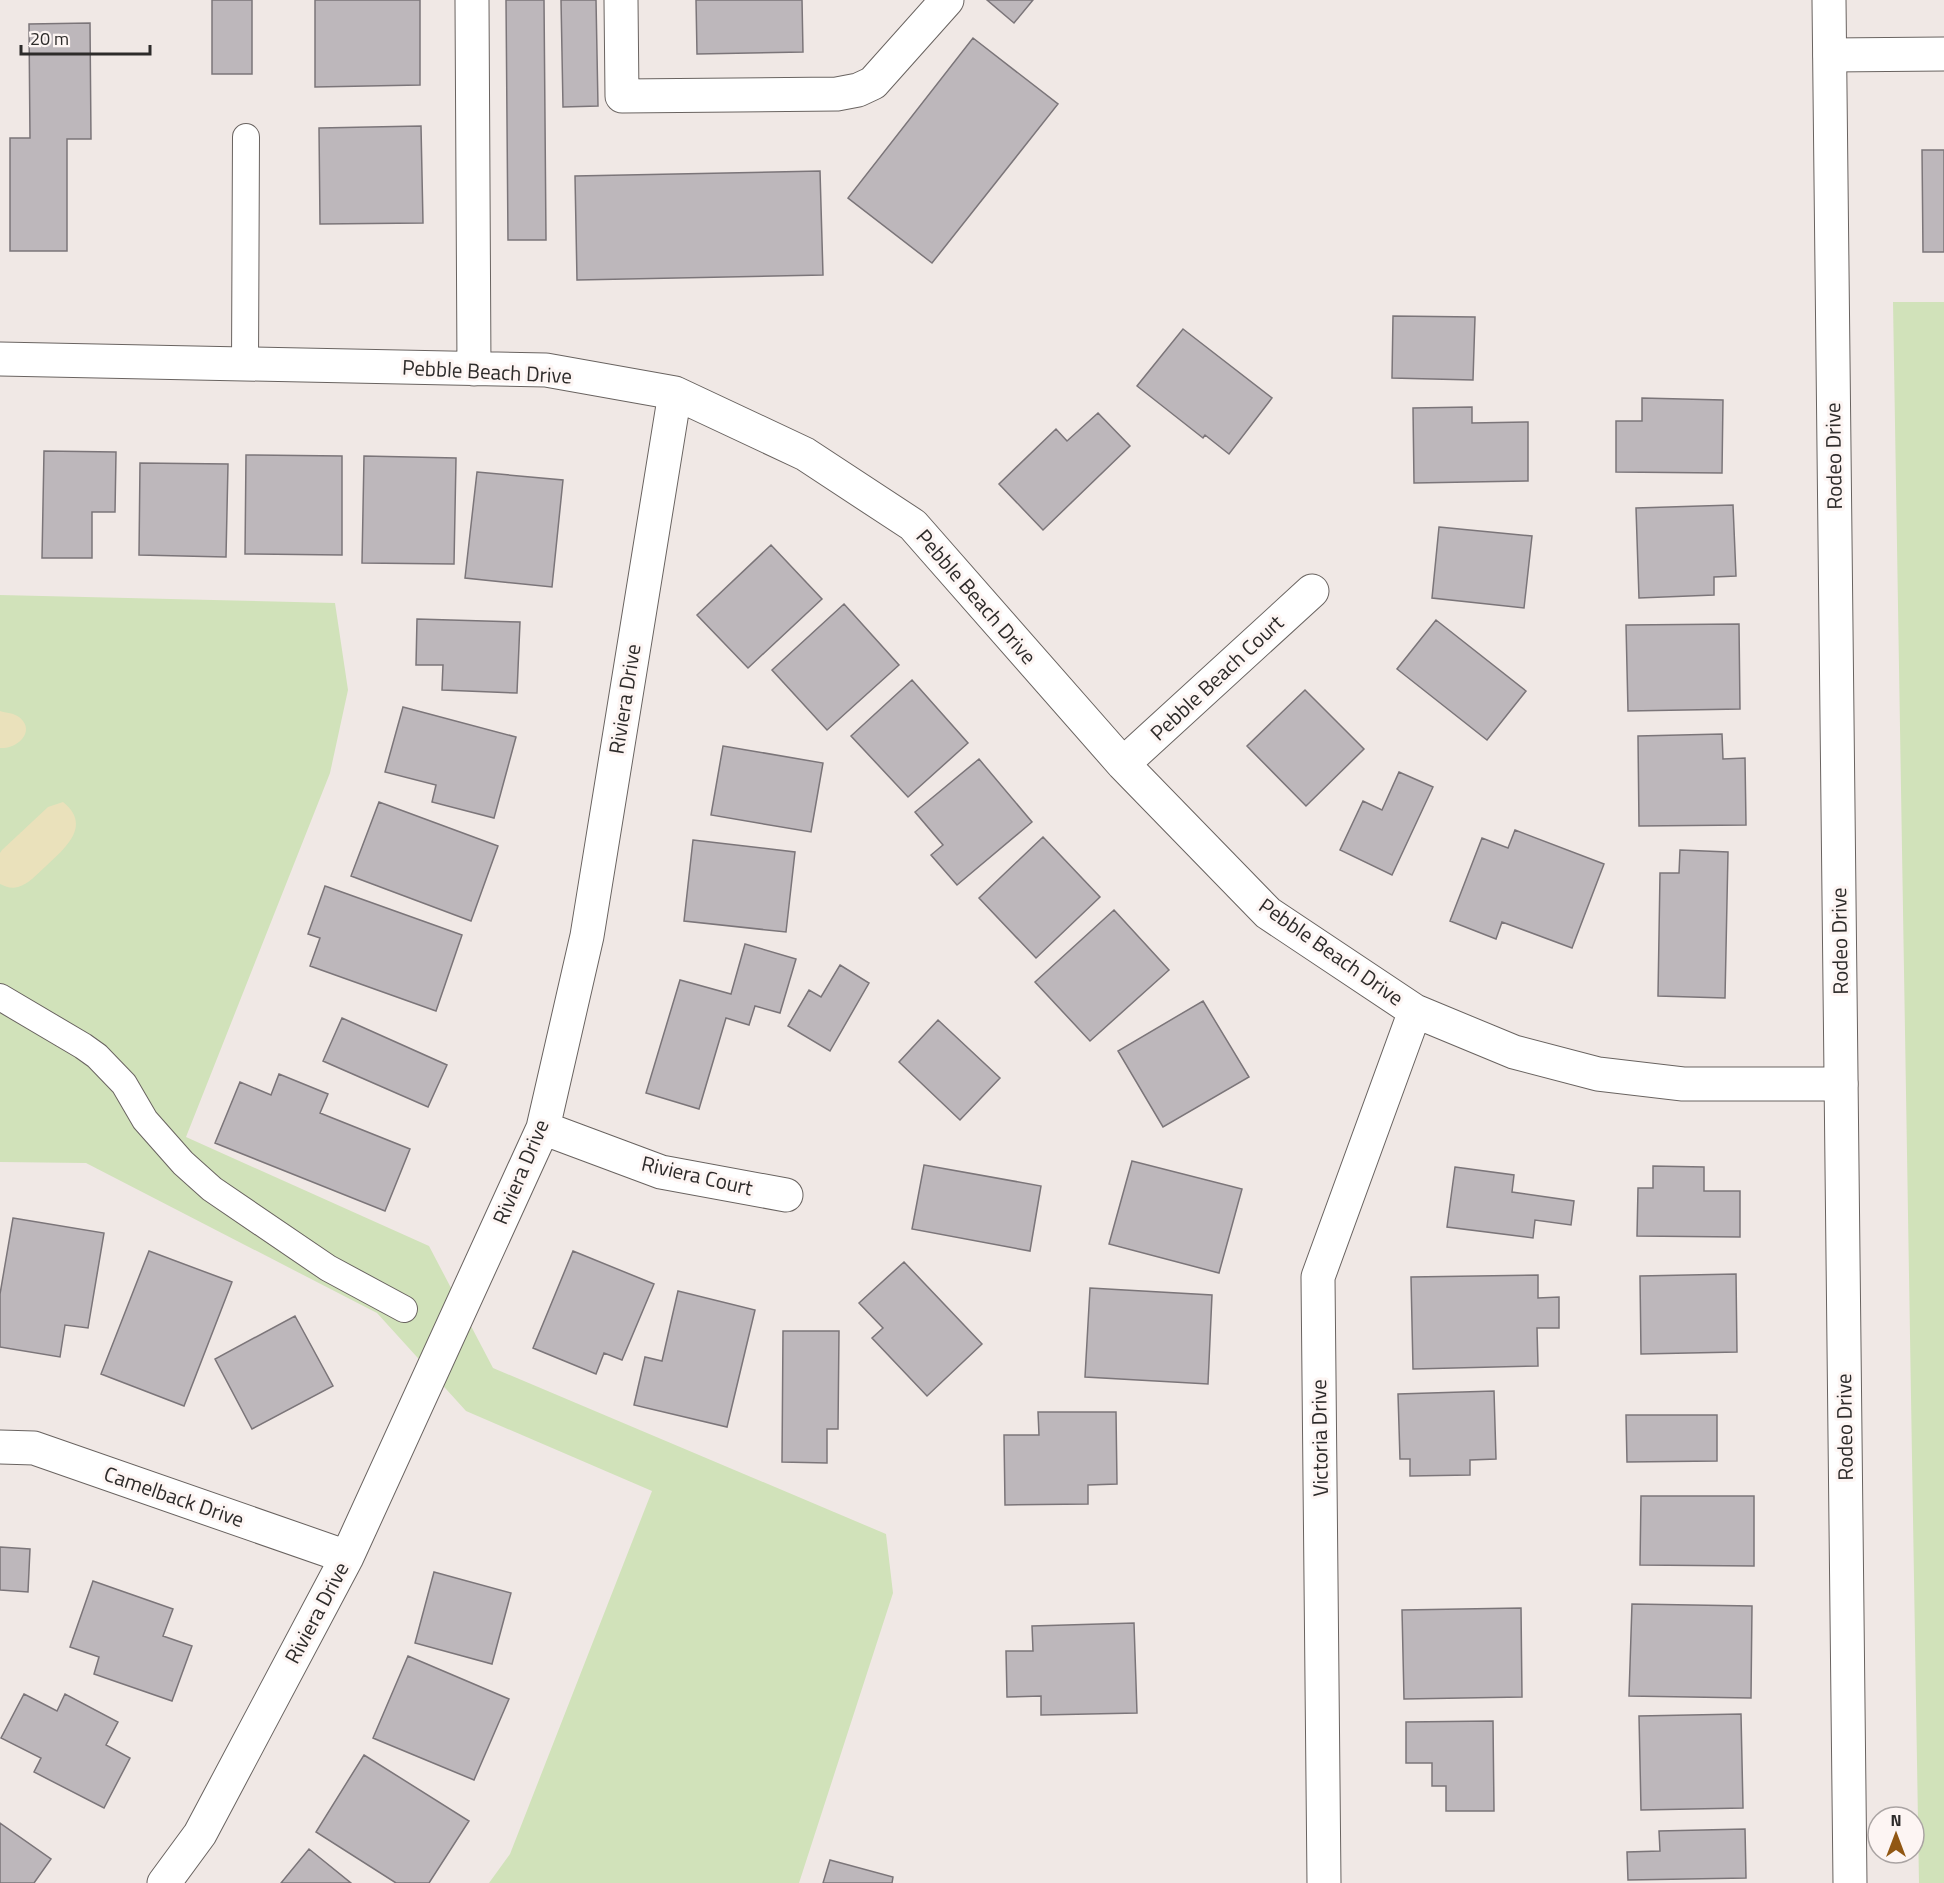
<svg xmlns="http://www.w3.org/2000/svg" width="1944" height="1883" font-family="'Titillium Web',sans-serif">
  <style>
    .green { fill: #d1e2ba }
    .sand { fill: #eae1bb }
    .building { fill: #bdb7bb; stroke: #7b7579; stroke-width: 1.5 }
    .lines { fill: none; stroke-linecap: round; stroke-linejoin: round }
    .lane-casing { stroke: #696360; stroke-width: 28 }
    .street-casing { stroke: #696360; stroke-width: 35 }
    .secondary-casing { stroke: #696360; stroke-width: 35 }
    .lane { stroke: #fff; stroke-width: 26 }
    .street { stroke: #fff; stroke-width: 33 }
    .secondary { stroke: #fff; stroke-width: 33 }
    .labels { text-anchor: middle; stroke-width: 6; stroke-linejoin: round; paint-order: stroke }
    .street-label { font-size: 21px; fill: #2d2b2a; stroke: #fdf5f3 }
  </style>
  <rect width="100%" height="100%" fill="#f0e8e5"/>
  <path class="green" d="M1893 302H1944V1883H1919Z
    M0 595 335 603 348 690 330 773 186 1137 429 1246 493 1368 886 1534 893 1593 799 1883H489L510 1854 652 1491 466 1411 377 1313 86 1163 0 1162Z"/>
  <path class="sand" d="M0 711C6 713 14 713 19 717 36 730 19 749 0 748Z
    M63 802C93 826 64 849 45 867 37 874 29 884 18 887 11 889 7 887 0 884V853L2 850 48 807Z"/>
  <path class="building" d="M212 0H252V74H212Z
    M315 0H420V85L315 87Z
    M506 0H544L546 240H508Z
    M561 0H596L598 106 563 107Z
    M696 0H802L803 52 697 54Z
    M987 0H1033L1014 23Z
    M90 23 91 139H67V251H10V138H30L29 24Z
    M973 38 1058 104 932 263 848 198Z
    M421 126 423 223 320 224 319 128Z
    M1922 150H1944V252H1923Z
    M820 171 823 275 577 280 575 176Z
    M1393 316 1475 317 1473 380 1392 378Z
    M1183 329 1272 398 1229 454 1205 435 1203 438 1137 386Z
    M1642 398 1723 400 1722 473 1616 472V421H1642Z
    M1472 407V423L1528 422V481L1414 483 1413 408Z
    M1098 413 1130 446 1043 530 999 484 1056 429 1067 441Z
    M44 451 116 452 115 512H92V558H42Z
    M246 455 342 456V555L245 554Z
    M364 456 456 458 454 564 362 563Z
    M140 463 228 464 226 557 139 555Z
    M477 472 563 480 552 587 465 578Z
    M1733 505 1736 576 1714 577V595L1639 598 1636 508Z
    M1439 527 1532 536 1524 608 1432 598Z
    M771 545 822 599 748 668 697 615Z
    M844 604 899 665 827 730 772 670Z
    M417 619 520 622 517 693 442 690 443 665H416Z
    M1436 620 1526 691 1487 740 1397 669Z
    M1739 624 1740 709 1628 711 1626 625Z
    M912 680 968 743 908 797 851 736Z
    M1305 690 1364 749 1306 806 1247 746Z
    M403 707 516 737 494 818 432 802 436 785 385 772Z
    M1722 734 1723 759 1745 758 1746 825 1639 826 1638 736Z
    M723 746 823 763 811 832 711 815Z
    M979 759 1032 822 957 885 931 855 943 845 915 812Z
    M1399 772 1433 787 1392 875 1340 850 1363 801 1382 810Z
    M379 802 498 846 471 921 351 876Z
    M1515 830 1604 864 1572 948 1502 922 1496 939 1450 921 1482 838 1508 848Z
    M1043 837 1100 897 1036 958 979 898Z
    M693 840 795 852 786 932 684 921Z
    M1680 850 1728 852 1725 998 1658 996 1660 873H1679Z
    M325 886 462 935 436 1011 310 966 320 938 308 934Z
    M1114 910 1169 970 1090 1041 1035 982Z
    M745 944 796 959 780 1013 755 1006 749 1025 726 1018 699 1109 646 1093 680 980 731 994Z
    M840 965 869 983 830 1051 788 1026 809 990 821 997Z
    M1203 1001 1249 1077 1163 1127 1118 1051Z
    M342 1018 447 1065 428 1107 323 1061Z
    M938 1020 1000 1078 960 1120 899 1062Z
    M279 1074 328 1094 320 1113 410 1149 385 1211 215 1143 240 1082 271 1095Z
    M1132 1161 1242 1189 1219 1273 1109 1244Z
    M924 1165 1041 1186 1030 1251 912 1229Z
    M1653 1166 1704 1167V1191H1740V1237L1637 1236 1638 1188H1653Z
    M1455 1167 1514 1175 1512 1192 1574 1201 1571 1225 1535 1220 1533 1238 1447 1227Z
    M13 1218 104 1233 88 1328 65 1325 60 1357 0 1347V1294Z
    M149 1251 232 1282 184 1406 101 1374Z
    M573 1251 654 1284 622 1360 604 1353 596 1374 533 1348Z
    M904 1262 982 1344 927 1396 872 1338 883 1328 859 1303Z
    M1736 1274 1737 1352 1641 1354 1640 1276Z
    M1538 1275V1298L1559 1297V1328H1537L1538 1366 1413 1369 1411 1277Z
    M1090 1288 1212 1295 1208 1384 1085 1377Z
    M678 1291 755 1310 727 1427 634 1405 645 1357 662 1361Z
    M295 1316 333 1386 252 1429 215 1359Z
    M783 1331H839L838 1429H827V1463L782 1462Z
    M1494 1391 1496 1459 1470 1460V1475L1410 1476V1459H1400L1398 1394Z
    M1038 1412H1116L1117 1484 1088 1485V1504L1005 1505 1004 1435H1039Z
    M1626 1415H1717V1461L1627 1462Z
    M1641 1496H1754V1566L1640 1565Z
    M0 1547 30 1549 28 1592 0 1590Z
    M434 1572 511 1593 492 1664 415 1643Z
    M93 1581 173 1609 163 1636 192 1646 172 1701 94 1674 99 1657 70 1647Z
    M1632 1604 1752 1606 1751 1698 1629 1696Z
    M1521 1608 1522 1697 1404 1699 1402 1610Z
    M1134 1623 1137 1713 1041 1715V1696L1007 1697 1006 1651H1033L1032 1626Z
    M408 1656 509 1699 474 1780 373 1738Z
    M24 1694 57 1711 65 1694 118 1722 106 1745 130 1758 104 1808 34 1772 41 1758 1 1738Z
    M1741 1714 1743 1808 1641 1810 1639 1716Z
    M1493 1721 1494 1811H1446V1786H1432V1763H1406V1722Z
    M364 1755 469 1821 429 1883H396L316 1832Z
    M0 1823 51 1859 34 1883H0Z
    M1745 1829 1746 1878 1628 1880 1627 1852 1660 1851 1659 1831Z
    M309 1849 351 1883H281Z
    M830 1860 893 1877 892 1883H823Z"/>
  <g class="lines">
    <g class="lane-casing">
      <path id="lane" d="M245 364 246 137
        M0 997 83 1046 97 1056 124 1084 145 1120 183 1163 212 1189 328 1268 404 1309"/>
    </g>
    <g class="street-casing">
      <path id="street" d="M472 0 474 369
        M621 0 622 96 837 94 858 90 873 83 947 0
        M1830 55 1944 54
        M0 359 546 370 675 393 805 454 913 525 1123 764 1268 913 1415 1011 1514 1052 1598 1074 1683 1084H1841
        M1123 764 1312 591
        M543 1128 661 1172 786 1195
        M0 1447 34 1448 347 1557
        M164 1883 200 1834 347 1557 543 1128 587 936 675 393
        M1324 1883 1318 1277 1415 1011"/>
    </g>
    <g class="secondary-casing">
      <path id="secondary" d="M1829 0 1850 1883"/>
    </g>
    <use href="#lane" class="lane"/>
    <use href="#street" class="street"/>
    <use href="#secondary" class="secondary"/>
  </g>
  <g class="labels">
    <g class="street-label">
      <text transform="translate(487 372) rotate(3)" y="7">Pebble Beach Drive</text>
      <text transform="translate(1834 456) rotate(-91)" y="7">Rodeo Drive</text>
      <text transform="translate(976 597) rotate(49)" y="7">Pebble Beach Drive</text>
      <text transform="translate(1217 678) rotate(-43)" y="7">Pebble Beach Court</text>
      <text transform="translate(625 699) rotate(-81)" y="7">Riviera Drive</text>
      <text transform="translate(1840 941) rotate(-91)" y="7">Rodeo Drive</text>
      <text transform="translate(1331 952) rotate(35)" y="7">Pebble Beach Drive</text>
      <text transform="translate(521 1172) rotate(-67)" y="7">Riviera Drive</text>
      <text transform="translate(697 1176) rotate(13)" y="7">Riviera Court</text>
      <text transform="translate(1845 1427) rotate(-91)" y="7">Rodeo Drive</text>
      <text transform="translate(1320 1438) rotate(-91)" y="7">Victoria Drive</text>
      <text transform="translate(174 1497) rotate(19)" y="7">Camelback Drive</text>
      <text transform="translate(317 1613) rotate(-62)" y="7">Riviera Drive</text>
    </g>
  </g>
  <g transform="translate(1896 1835)"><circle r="28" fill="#fdf5f3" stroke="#aaa4a3" stroke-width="1.5"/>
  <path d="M0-4.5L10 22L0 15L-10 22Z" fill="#915713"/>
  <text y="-9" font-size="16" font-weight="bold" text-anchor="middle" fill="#2d2b2a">N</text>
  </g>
  <path d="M21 45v9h129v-9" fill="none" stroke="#2d2b2a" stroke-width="3"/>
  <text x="30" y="45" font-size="18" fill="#2d2b2a" stroke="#fdf5f3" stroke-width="4.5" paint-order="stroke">20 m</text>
</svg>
